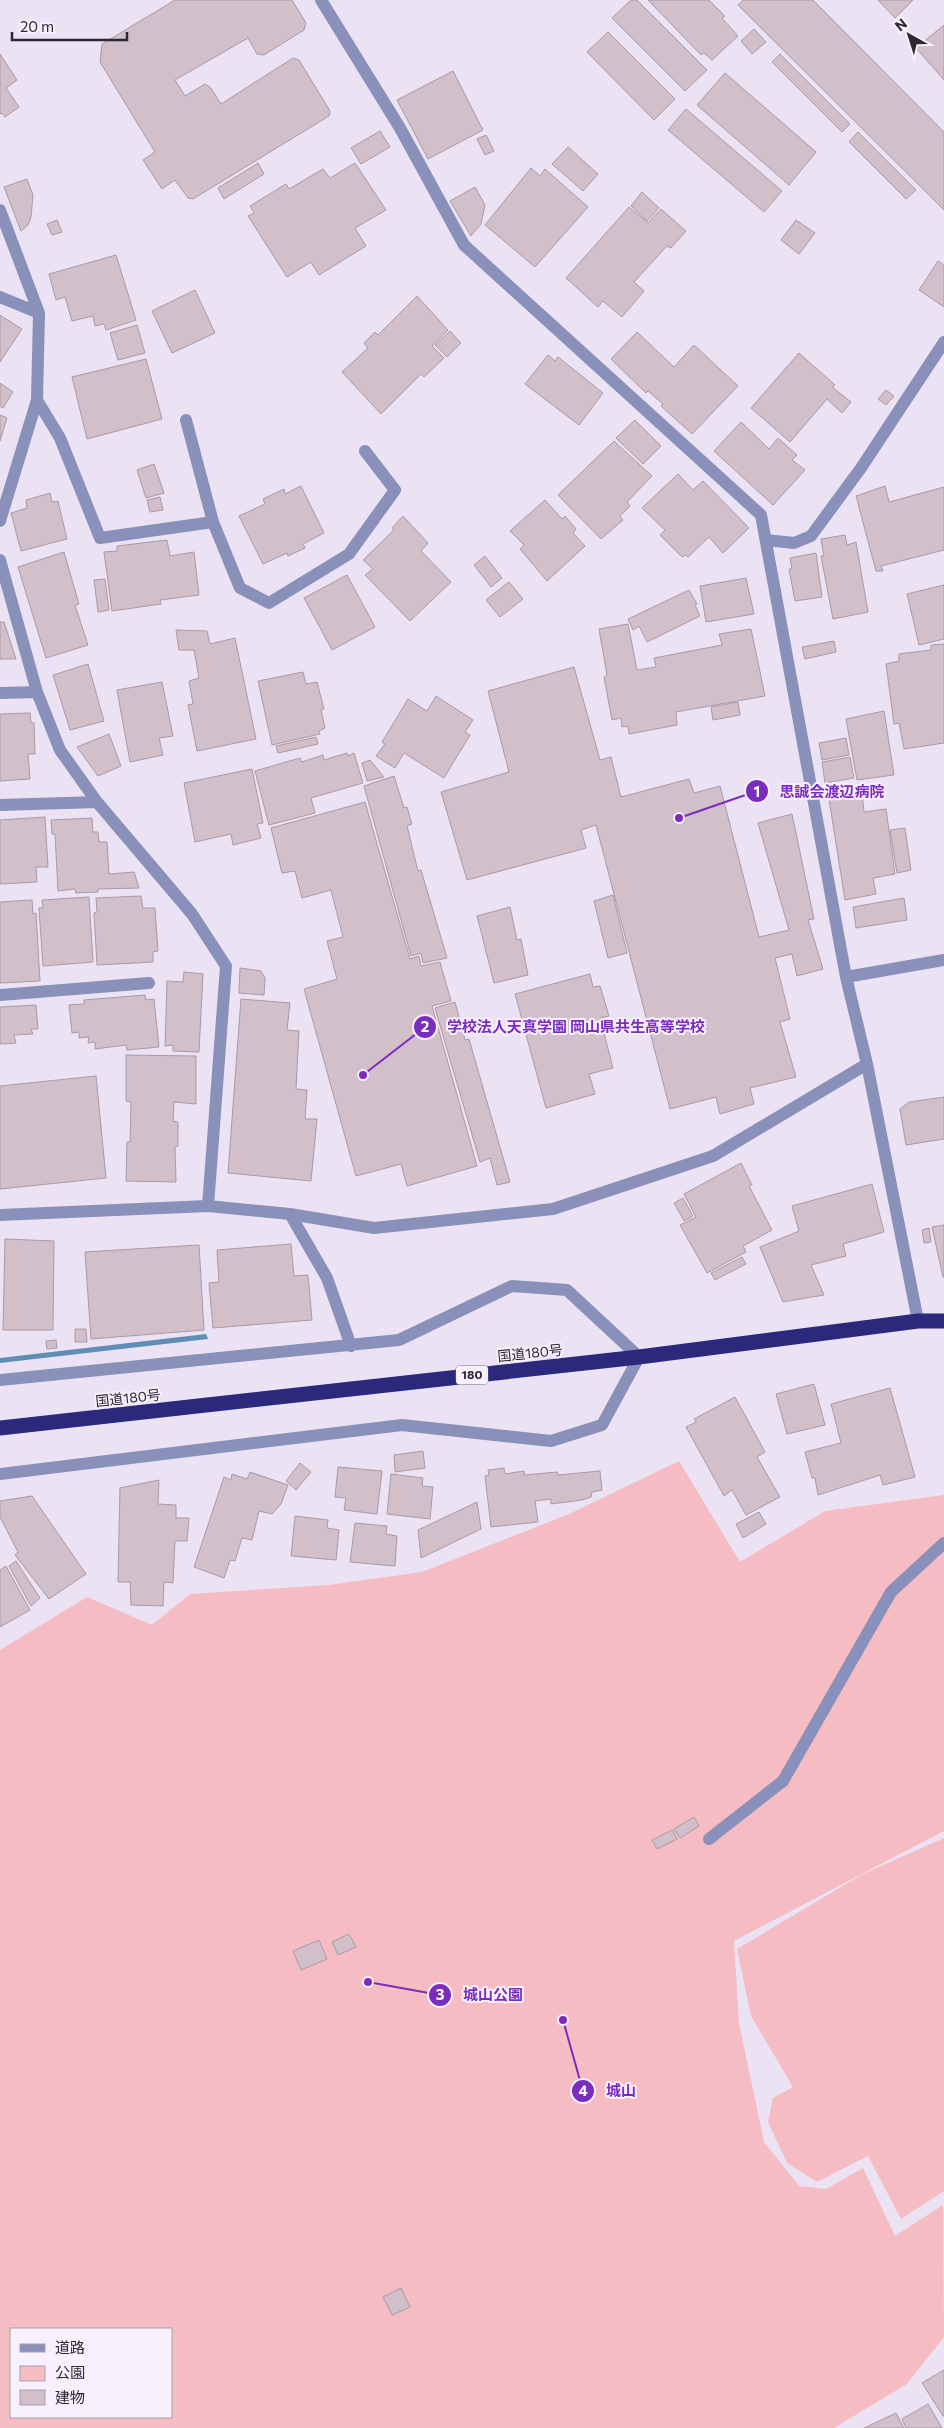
<svg xmlns="http://www.w3.org/2000/svg" width="944" height="2428" font-family="Commissioner,'Noto Sans JP',sans-serif">
  <style>
    .green { fill: #f5bdc3; fill-rule: evenodd }
    .water { fill: #608db4 }
    .building { fill: #d1bfca; stroke: #ab99a4 }
    .lines { fill: none; stroke-linecap: round; stroke-linejoin: round }
    .minor { stroke: #8990b9; stroke-width: 12 }
    .highway { stroke: #2b297c; stroke-width: 15 }
    .labels { text-anchor: middle; stroke-width: 4; stroke-linejoin: round; paint-order: stroke }
    .shield { fill: #f8f0fe; stroke: #69656e; stroke-width: 1 }
    .shield-label { font-size: 12px; font-weight: bold; fill: #2c2930 }
    .street-label { font-size: 14px; fill: #2c2930; stroke: #f8f0fe }
    .leader { fill: none; stroke: #7b2cbf; stroke-width: 2 }
    .callout-dot { fill: #7b2cbf; stroke: #f8f0fe; stroke-width: 2 }
    .mark-label { font-size: 15px; text-anchor: middle; font-weight: bold; fill: #fff }
    .callout-label { font-size: 15px; text-anchor: middle; font-weight: bold; fill: #7b2cbf; stroke: #f8f0fe; stroke-width: 4; stroke-linejoin: round; paint-order: stroke }
  </style>
  <rect width="100%" height="100%" fill="#ebe2f4"/>
  <path class="green" d="M679 1461 740 1562 825 1511 944 1495V1831L734 1941 739 2023 764 2142 799 2186 826 2189 863 2168 895 2236 943 2205 944 2337 907 2384 834 2428H0V1650L87 1597 152 1625 190 1594 328 1585 422 1572 569 1514ZM11 2329H171V2417H11Z
    M944 1838V2191L901 2219 868 2156 817 2182 787 2163 768 2122 773 2098 793 2087 751 2016 737 1949 863 1874Z"/>
  <path class="water" d="M206 1334 208 1339 0 1363V1358Z"/>
  <path class="building" d="M175 0H292L306 23 304 30 264 55 257 54 248 38 175 80 185 96 205 84 210 87 221 104 293 58 299 60 330 111 329 116 193 199 188 198 175 180 162 189 143 160 155 152 100 62 102 44Z
    M631 0H637L707 70 685 91 612 18Z
    M648 0H709L725 16 722 18 738 36 712 60 704 53 701 55Z
    M743 0H813L944 132V210L738 5Z
    M878 0H913L895 18Z
    M944 25V80L916 48Z
    M754 29 766 42 752 54 741 41Z
    M608 32 675 99 654 120 587 52Z
    M0 54 17 80 6 88 19 107 5 117 2 113 0 114Z
    M780 54 850 124 842 132 772 62Z
    M453 71 483 130 428 159 397 100Z
    M725 73 816 152 789 185 697 105Z
    M686 109 782 191 764 212 668 130Z
    M380 131 390 147 361 164 351 148Z
    M858 132 916 190 906 199 849 142Z
    M486 135 494 151 485 155 477 139Z
    M568 147 598 174 583 191 552 164Z
    M258 163 264 174 224 199 218 188Z
    M355 163 386 210 355 228 366 246 319 275 311 262 287 277 248 216 254 213 250 206 286 184 289 189 323 169 330 178Z
    M531 168 540 176 545 169 588 207 535 267 485 225Z
    M27 179 33 195 31 217 28 225 21 231 4 187Z
    M475 187 485 205 481 224 471 236 450 201Z
    M642 192 659 208 647 221 631 206Z
    M629 207 648 223 661 209 686 231 671 248 667 246 634 282 644 291 622 317 603 301 598 307 566 278Z
    M57 220 62 232 52 235 47 224Z
    M796 220 815 233 799 254 781 240Z
    M116 255 136 320 106 330 104 324 95 326 93 316 72 321 65 297 56 300 49 274Z
    M938 261 944 265V307L919 290Z
    M195 290 215 333 172 353 152 311Z
    M417 296 448 330 432 346 444 358 424 377 421 374 381 414 342 372 368 348 364 343 375 332 378 335Z
    M0 315 22 329 0 362Z
    M137 325 145 353 118 360 110 333Z
    M450 331 461 343 447 357 435 345Z
    M637 332 674 367 694 345 738 386 692 434 661 406 663 404 648 391 646 393 611 359Z
    M799 353 835 385 832 387 851 402 842 413 827 399 790 442 751 408Z
    M548 355 555 361 558 357 603 393 579 425 525 384Z
    M146 359 162 419 87 439 72 377Z
    M0 383 13 392 3 408 0 406Z
    M886 390 894 396 886 405 878 399Z
    M0 415 7 418 0 441Z
    M635 420 661 446 643 464 616 438Z
    M741 422 769 449 778 438 797 455 792 460 805 470 773 505 714 451Z
    M614 441 652 476 627 502 630 506 620 516 623 520 601 539 558 495Z
    M154 464 164 493 146 498 137 470Z
    M678 474 693 490 703 481 749 528 723 553 709 537 688 557 685 555 682 557 660 535 665 530 642 508Z
    M301 486 324 533 303 544 305 548 288 556 287 553 263 564 239 516 265 504 263 499 284 489 285 494Z
    M885 486 889 502 944 487V550L881 566 883 571H876L856 496Z
    M50 493 52 502 58 501 67 539 21 551 11 513 27 508 26 500Z
    M160 497 163 510 150 512 147 500Z
    M545 500 562 519 565 516 576 529 573 533 585 546 547 581 520 549 524 545 510 531Z
    M403 516 428 543 421 551 451 582 410 621 365 575 373 569 363 560 394 530 392 528Z
    M845 535 847 545 856 542 868 612 833 619 821 556H824L821 539Z
    M167 540 170 556 194 552 199 595 160 600 161 604 112 611 104 552 117 551V546Z
    M64 552 79 604 75 605 88 645 46 658 18 567Z
    M816 553 822 597 795 601 789 569H792L790 558Z
    M485 556 502 578 491 587 474 565Z
    M347 575 375 627 332 650 304 598Z
    M746 578 754 614 706 622 700 586Z
    M105 579 109 610 98 612 94 580Z
    M509 582 523 599 500 617 486 600Z
    M944 585V639L919 645 907 594Z
    M689 590 697 604 695 605 700 616 647 642 639 626 633 630 628 619Z
    M0 622H4L16 659H0Z
    M628 624 637 670 656 667 654 658 722 645 719 634 751 629 765 696 676 712 677 725 629 734 628 726 622 727 621 718 612 720 604 677 607 675 599 629Z
    M176 630 207 631 210 644 235 638 256 739 197 751 188 705 193 704 189 681 199 678 194 650H179Z
    M834 641 836 652 805 659 802 647Z
    M944 644V743L904 749 899 723 894 724 886 664 899 661V654L931 650V645Z
    M88 664 104 721 70 730 53 675Z
    M574 667 600 760 611 757 621 797 689 779 694 793 720 786 759 937 789 930 758 823 792 814 814 919 808 920 823 969 797 976 792 954 775 958 790 1019 780 1022 796 1077 750 1088 754 1104 720 1114 716 1097 670 1109 596 825 581 830 586 848 467 880 441 792 509 772 488 691Z
    M303 672 306 684 317 682 324 709 321 710 325 728 319 731 320 734 272 745 258 681Z
    M162 682 173 736 159 738 163 755 130 762 117 690Z
    M436 696 473 720 465 732 470 735 444 778 404 753 395 768 376 756 385 744 382 742 408 699 427 711Z
    M738 702 740 715 713 720 711 707Z
    M884 711 894 775 857 780 846 719Z
    M30 713 31 723H34L35 754H28L30 779 0 781V714Z
    M109 734 121 766 98 776 77 747Z
    M316 737 318 744 278 753 276 746Z
    M846 738 849 755 822 760 819 743Z
    M347 753 348 756 354 753 363 783 311 798 315 813 269 825 255 771 300 758 302 762 323 755 324 760Z
    M850 757 854 778 825 783 822 762Z
    M370 760 384 777 367 781 362 763Z
    M252 769 263 823 257 824 261 838 233 845 231 834 195 842 184 783Z
    M394 776 404 808 407 807 412 824 407 826 418 871 421 870 447 958 423 963 421 953 411 956 364 786Z
    M862 794 864 812 886 809 895 874 873 878 876 894 845 900 829 799Z
    M365 802 410 959 419 956 421 966 440 962 451 1001 432 1006 477 1166 407 1186 401 1164 356 1176 304 989 337 979 327 941 343 937 331 890 302 898 295 871 282 873 271 828Z
    M45 817 48 867H36L37 882 0 884V820Z
    M92 818 93 832H98L99 842H107L109 874 134 872 139 888 98 889V892L76 893 75 889 58 891 55 834H52L51 820Z
    M905 828 911 870 897 873 890 830Z
    M613 895 627 953 608 958 594 901Z
    M141 896 143 908H155L158 951 153 952V962L97 965 94 913 97 912 96 898Z
    M89 897 93 962 43 966 39 908H43L42 900Z
    M904 898 907 920 856 928 853 907Z
    M32 900 33 914 36 913 40 981 0 983V902Z
    M510 907 517 940 521 939 528 975 494 983 477 916Z
    M240 968 261 971 265 978 264 995 239 993Z
    M184 972 203 974 199 1052 173 1051V1045L165 1046 167 981 183 982Z
    M590 974 593 987 600 986 609 1016 600 1018 613 1068 589 1074 595 1094 546 1108 515 994Z
    M145 995 146 1000 154 999 159 1047 127 1050 126 1045 95 1049V1042L88 1043 89 1037 79 1038V1032L72 1033 69 1005 84 1004V1000Z
    M241 999 290 1003 287 1030 299 1031 296 1089 307 1090 305 1119H317L311 1181 228 1173Z
    M455 1002 465 1040 469 1039 510 1182 497 1185 490 1158 480 1162 435 1008Z
    M36 1005 38 1029H31L33 1034 14 1035 16 1043 0 1044V1007Z
    M126 1055 196 1056V1104L174 1102 173 1121 178 1122V1146L175 1147 176 1182 126 1181 127 1142H130L131 1102 126 1101Z
    M96 1076 106 1178 0 1189V1086Z
    M944 1097V1139L906 1145 900 1109 909 1102Z
    M741 1163 752 1185 749 1186 772 1230 743 1246 746 1252 707 1273 680 1225 696 1217 684 1194Z
    M872 1184 884 1232 843 1244 846 1256 811 1265 824 1295 783 1302 760 1247 799 1231 792 1206Z
    M683 1198 693 1216 684 1221 674 1203Z
    M944 1225V1277H943L932 1227Z
    M929 1228 931 1242 924 1243 922 1230Z
    M5 1239 54 1241 53 1330H3Z
    M291 1244 294 1276 308 1275 312 1320 213 1328 209 1283 219 1282 217 1250Z
    M199 1245 204 1330 91 1339 85 1252Z
    M742 1257 746 1264 715 1280 711 1273Z
    M75 1329H86L87 1342H75Z
    M56 1340 57 1348 47 1349 46 1341Z
    M814 1384 825 1425 787 1434 776 1394Z
    M890 1388 915 1477 883 1485 880 1475 818 1495 815 1478H812L805 1452 841 1443 831 1404Z
    M735 1397 765 1452 757 1457 780 1497 746 1515 732 1490 724 1496 686 1427 696 1422 694 1419Z
    M423 1451 425 1468 395 1472 394 1455Z
    M300 1463 311 1472 296 1490 286 1481Z
    M338 1467 382 1471 377 1514 344 1510 346 1498 335 1497Z
    M504 1468 505 1474 524 1471 525 1475 557 1472 558 1475 600 1471 602 1490 592 1492 591 1497 582 1500 551 1504V1499L535 1501 538 1522 491 1527 485 1476 489 1475 488 1470Z
    M250 1472 288 1485 281 1504 272 1514 259 1511 252 1540 242 1538 235 1561 230 1560 224 1578 194 1567 224 1477 231 1480 232 1474 247 1479Z
    M391 1474 423 1478 422 1486 433 1487 430 1519 387 1514Z
    M159 1480 158 1504 176 1505V1518H189L187 1541H175L173 1583 164 1582 163 1606 131 1605 130 1582H118L120 1488Z
    M32 1496 86 1574 49 1599 15 1555 18 1552 0 1517V1501Z
    M477 1502 481 1529 421 1558 418 1530Z
    M759 1512 766 1524 743 1538 736 1524Z
    M295 1516 328 1520 327 1528 339 1530 336 1560 291 1556Z
    M355 1523 387 1526 386 1534 397 1536 395 1566 350 1562Z
    M16 1561 40 1598 31 1606 9 1566Z
    M6 1566 30 1610 0 1627V1570Z
    M694 1817 699 1826 680 1838 674 1829Z
    M672 1830 677 1839 657 1849 652 1840Z
    M349 1934 356 1947 338 1955 332 1942Z
    M319 1940 327 1959 301 1970 293 1951Z
    M401 2288 410 2307 392 2315 383 2297Z
    M944 2370V2416H943L922 2383Z
    M928 2404 942 2428H906L902 2419Z
    M896 2413 904 2428H864Z"/>
  <g class="lines">
    <path class="minor" d="M321 0 400 128 464 245 761 515 846 977 867 1064 918 1321
      M0 210 39 313 37 400 0 521
      M0 297 39 313
      M37 400 60 438 100 538 213 522
      M186 420 213 522 240 588 269 603 349 554 395 490 365 451
      M766 540 794 543 811 536 861 468 944 342
      M0 560 37 692 60 750 97 802 192 914 226 966 208 1206
      M0 693 37 692
      M0 805 97 802
      M846 977 944 960
      M0 995 149 983
      M290 1214 327 1278 351 1346
      M0 1215 208 1206 290 1214 374 1228 553 1209 713 1156 867 1064
      M0 1380 399 1340 512 1286 567 1290 639 1357 602 1425 551 1441 402 1425 0 1474
      M709 1839 783 1781 891 1592 944 1543"/>
    <path class="highway" d="M0 1428 639 1357 918 1321H944"/>
  </g>
  <g class="labels">
    <rect class="shield" x="456" y="1365.5" width="32" height="19" rx="4"/>
    <g class="shield-label">
      <text x="472" y="1379">180</text>
    </g>
    <g class="street-label">
      <text transform="translate(530 1353) rotate(-6)" y="5">国道180号</text>
      <text transform="translate(128 1398) rotate(-6)" y="5">国道180号</text>
    </g>
  </g>
  <path class="leader" d="M679 818L757 791M363 1075L425 1027M368 1982L440 1995M563 2020L583 2091"/>
  <g class="callout-dot">
    <circle cx="679" cy="818" r="5"/>
    <circle cx="363" cy="1075" r="5"/>
    <circle cx="368" cy="1982" r="5"/>
    <circle cx="563" cy="2020" r="5"/>
    <circle cx="757" cy="791" r="12"/>
    <circle cx="425" cy="1027" r="12"/>
    <circle cx="440" cy="1995" r="12"/>
    <circle cx="583" cy="2091" r="12"/>
  </g>
  <g class="mark-label">
    <text x="757" y="797">1</text>
    <text x="425" y="1032">2</text>
    <text x="440" y="2000">3</text>
    <text x="583" y="2096">4</text>
  </g>
  <g class="callout-label">
    <text x="832" y="797">思誠会渡辺病院</text>
    <text x="576" y="1032">学校法人天真学園 岡山県共生高等学校</text>
    <text x="493" y="2000">城山公園</text>
    <text x="621" y="2096">城山</text>
  </g>
  <rect x="10" y="2328" width="162" height="90" fill="#f8f0fe" stroke="#a6a0ac"/>
  <rect x="20" y="2344" width="25" height="8" fill="#8990b9" stroke="#a6a0ac"/>
  <text x="55" y="2353" font-size="15" fill="#2c2930">道路</text>
  <rect x="20" y="2366" width="25" height="15" fill="#f5bdc3" stroke="#a6a0ac"/>
  <text x="55" y="2378" font-size="15" fill="#2c2930">公園</text>
  <rect x="20" y="2390" width="25" height="15" fill="#d1bfca" stroke="#a6a0ac"/>
  <text x="55" y="2403" font-size="15" fill="#2c2930">建物</text>
  <g transform="translate(909 35) rotate(321)" stroke="#f8f0fe" stroke-width="4" paint-order="stroke">
  <path d="M0-4L9 19L0 12L-9 19Z" fill="#2c2930"/>
  <text y="-8" font-size="14" font-weight="bold" text-anchor="middle" fill="#2c2930">N</text>
  </g>
  <path d="M12 32v8h115v-8" fill="none" stroke="#2c2930" stroke-width="2.5"/>
  <text x="20" y="32" font-size="15" fill="#2c2930" stroke="#f8f0fe" stroke-width="4" paint-order="stroke">20 m</text>
</svg>
